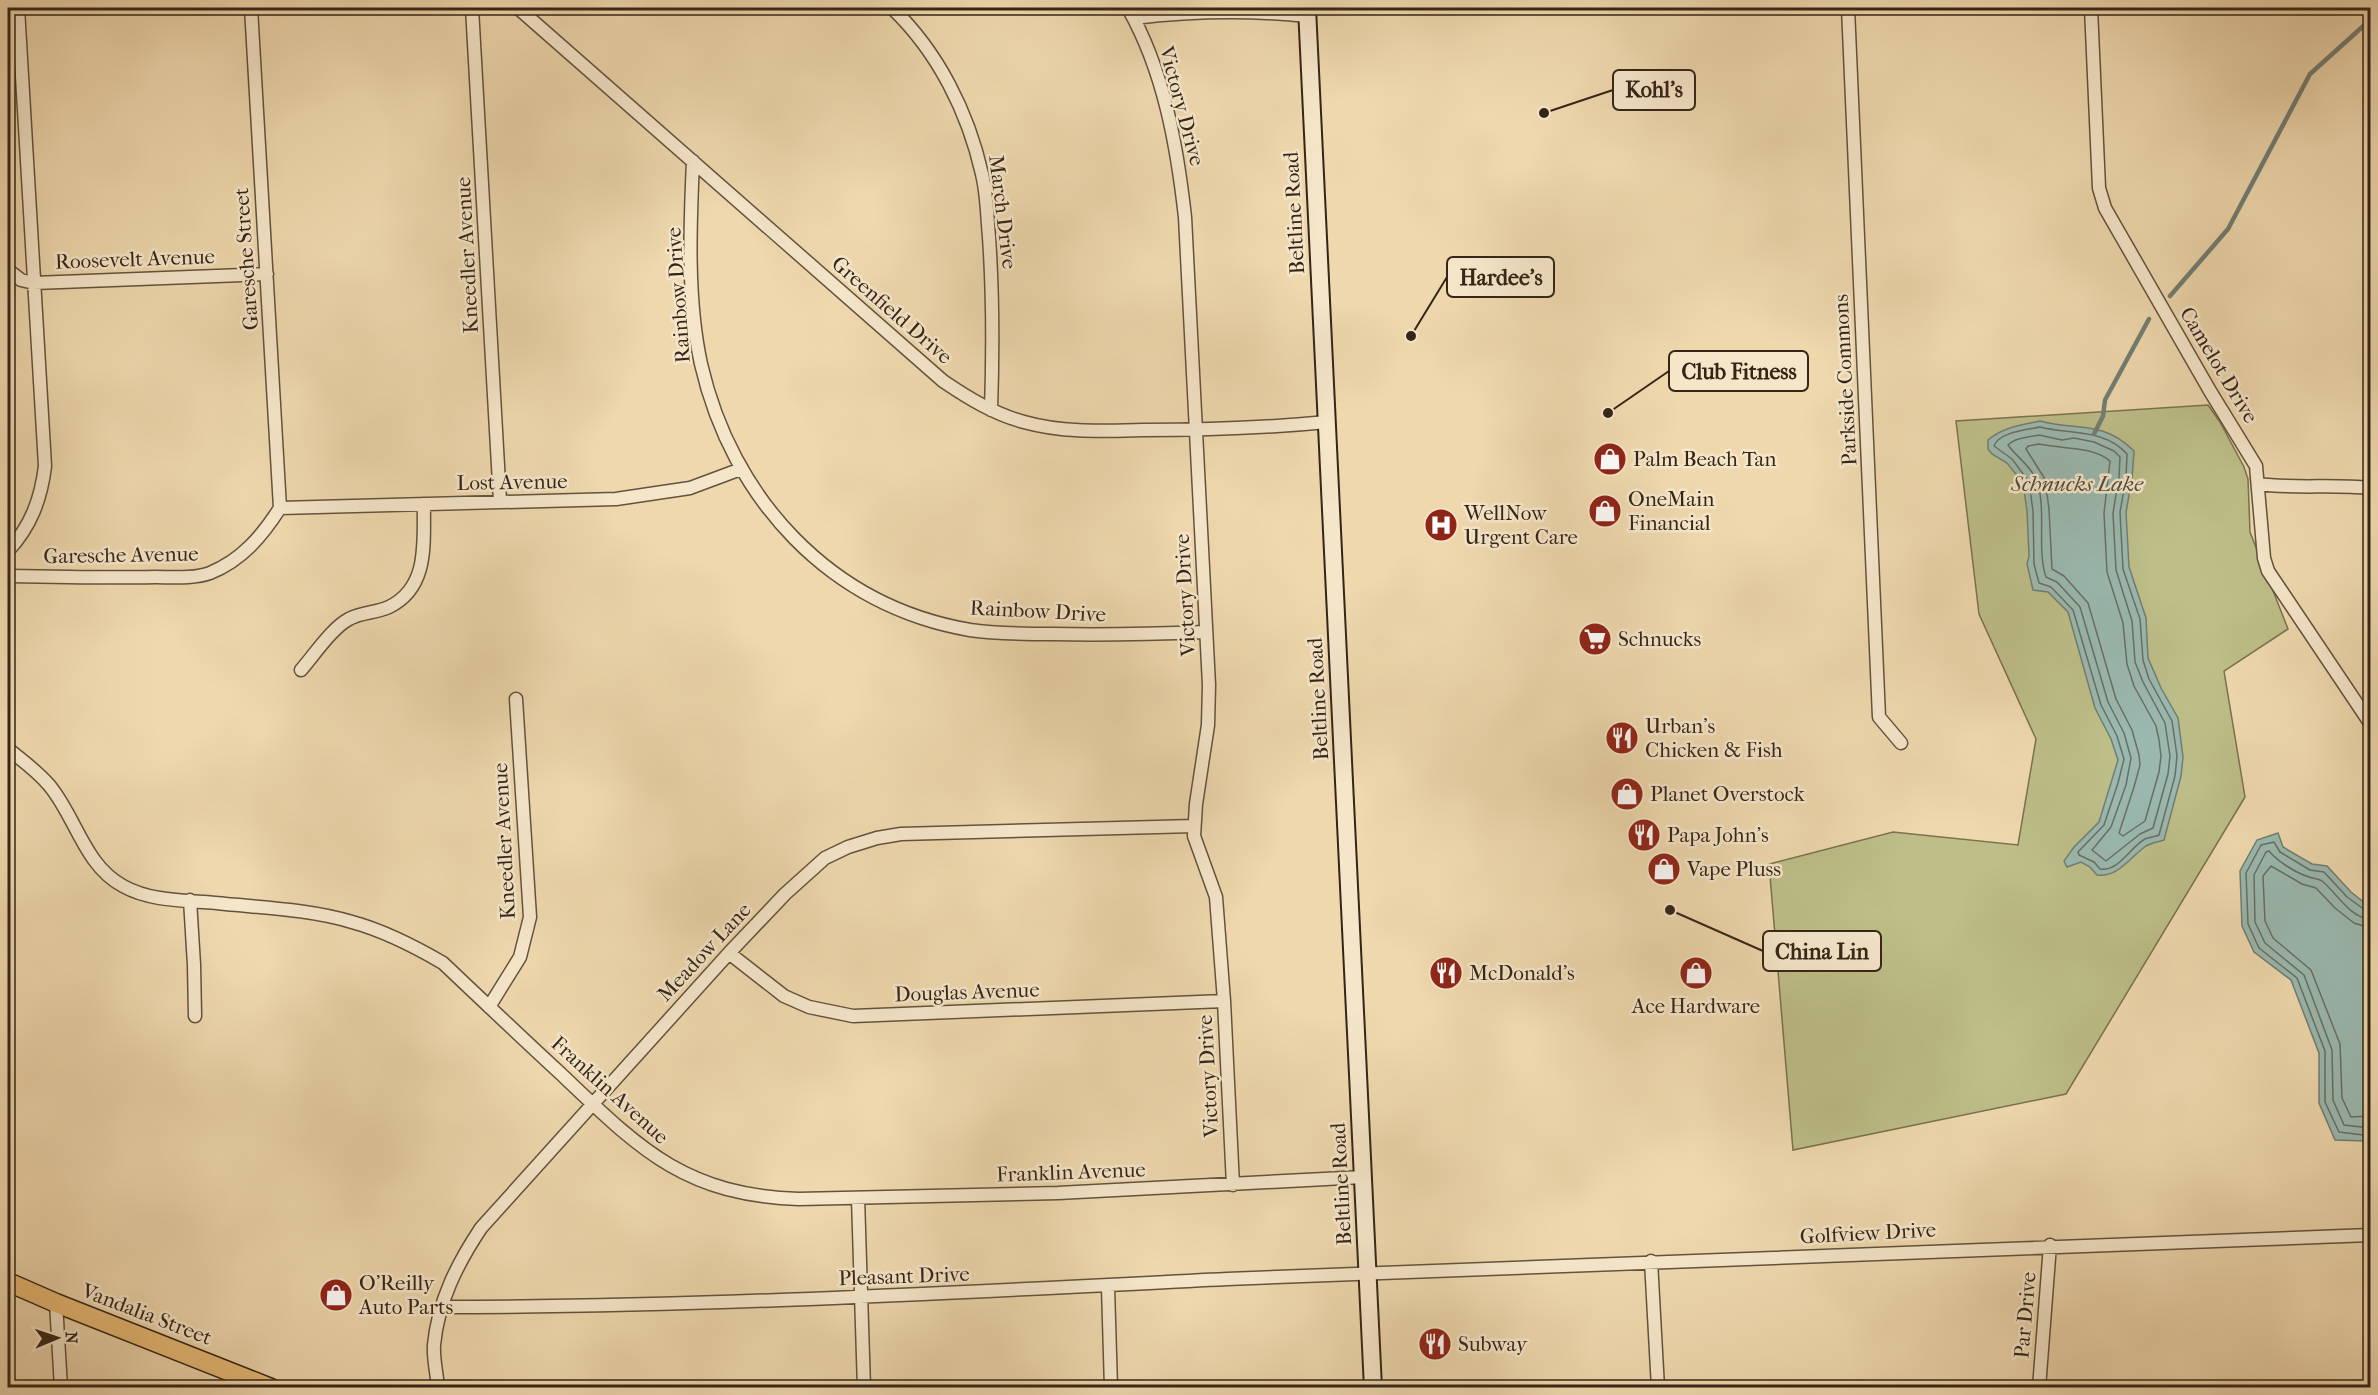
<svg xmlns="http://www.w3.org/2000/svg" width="2378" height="1395" font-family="'IM FELL French Canon',serif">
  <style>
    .green { fill: #bdbe88; stroke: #797250; stroke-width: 1.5 }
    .water { fill: #9ab9b0; stroke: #727e73; stroke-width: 1.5 }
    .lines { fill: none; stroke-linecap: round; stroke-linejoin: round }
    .shore { stroke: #686f64; stroke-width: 1.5 }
    .stream { stroke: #727e73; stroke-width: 4.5 }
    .street-casing { stroke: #64523d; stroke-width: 15 }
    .secondary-casing { stroke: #352517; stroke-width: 20 }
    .primary-casing { stroke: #352517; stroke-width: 21 }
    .street { stroke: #f5e6ca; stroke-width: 12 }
    .secondary { stroke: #f5e6ca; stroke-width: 16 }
    .primary { stroke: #e8bc77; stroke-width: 18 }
    .labels { text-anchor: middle; stroke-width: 5; stroke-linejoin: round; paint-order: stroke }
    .street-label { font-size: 21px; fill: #352517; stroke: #f5e6ca }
    .poi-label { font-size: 21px; fill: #352517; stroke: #f5e6ca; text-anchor: start }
    .water-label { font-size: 22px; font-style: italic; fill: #4e4a3d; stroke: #f5e6ca }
    .leader { fill: none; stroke: #352517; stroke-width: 2 }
    .callout-dot { fill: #352517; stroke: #f5e6ca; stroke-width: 2 }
    .callout { fill: #f5e6ca; stroke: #352517; stroke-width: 2 }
    .callout-label { font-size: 22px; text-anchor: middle; font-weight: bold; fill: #352517 }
  </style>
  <rect width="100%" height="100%" fill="#efd8ae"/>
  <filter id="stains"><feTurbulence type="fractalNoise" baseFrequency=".00333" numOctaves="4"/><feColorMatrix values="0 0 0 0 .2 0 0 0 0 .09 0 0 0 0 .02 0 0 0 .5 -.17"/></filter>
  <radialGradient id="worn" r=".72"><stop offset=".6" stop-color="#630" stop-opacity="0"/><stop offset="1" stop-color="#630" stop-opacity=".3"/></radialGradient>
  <path class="green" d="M2208 405 2220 422 2244 467 2248 479 2250 532 2288 629 2224 671 2245 797 2066 1094 1793 1150 1769 864 1893 832 2018 845 2036 739 1979 614 1956 421Z"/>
  <path class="water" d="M2040 421C2077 431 2103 420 2134 451L2132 479 2126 512 2129 567 2146 618 2148 658 2161 688 2178 718 2183 757 2181 776 2164 840C2158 842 2151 843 2146 846 2129 858 2119 877 2097 875L2090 867 2081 862 2067 867 2064 861 2074 847 2099 822 2118 760 2111 739 2095 708 2068 612 2048 592 2033 590 2027 564 2029 556 2027 511 2023 483 2007 463 1992 454 1988 449V440C2003 427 2022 425 2040 421Z
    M2278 833 2283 847 2312 864 2327 866 2351 892 2370 907V1137L2366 1141 2335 1140 2319 1103V1053L2291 980 2254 952 2242 926 2240 871 2257 840Z"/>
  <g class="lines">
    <path class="shore" d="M2040 427C2070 435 2104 428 2127 454L2126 478 2120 512 2123 569 2140 619 2143 660 2149 679 2172 721 2177 756 2175 776 2159 835C2155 837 2149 837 2145 839 2130 847 2119 872 2100 869L2094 862 2079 855 2078 852 2104 825 2118 783 2124 759 2117 736 2101 705 2073 610 2051 587 2039 583 2034 564 2033 511 2029 482 2012 459 1994 446C1999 432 2026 430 2040 427Z
      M2039 435 2062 440 2074 438 2094 442 2114 451 2120 457 2119 477 2113 513 2116 570 2132 621 2135 662 2143 682 2165 723 2170 756 2168 774 2153 828 2140 834 2106 861 2092 850 2111 827 2126 785 2131 758 2124 733 2108 702 2080 607 2057 582 2046 577C2036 548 2048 503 2035 477 2028 464 2016 456 2008 445 2015 438 2028 437 2039 435Z
      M2039 444C2062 449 2092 446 2110 461L2104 513 2107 572 2123 623 2127 664 2134 686 2156 726 2159 740 2161 756 2159 772 2145 821 2123 836 2119 833 2134 787 2140 765 2139 755 2132 730 2116 699 2088 603 2064 576 2052 569 2049 509 2045 479 2026 449 2028 446Z
      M2370 911 2365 910 2347 897 2324 872 2310 870 2280 852 2274 842 2261 845 2246 873 2248 924 2259 948 2297 978 2325 1051V1102L2339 1132 2363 1135 2370 1133
      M2370 919C2350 918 2337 893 2322 881 2318 878 2314 879 2309 877 2296 873 2277 861 2269 851L2266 852 2254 875 2255 922 2265 943 2304 975 2332 1050 2333 1100 2344 1125 2361 1127 2370 1125
      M2370 928 2354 923 2335 908 2316 888 2302 884 2271 866 2263 876 2265 921 2273 938 2311 970 2340 1044 2342 1098 2351 1117 2370 1116"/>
    <path class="stream" d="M2170 296 2228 229 2310 74 2370 20
      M2094 434 2103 416 2105 400 2149 319"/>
    <g class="street-casing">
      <path id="street" d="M251 8 280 508
        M472 8 500 501
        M518 8 943 381C968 398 994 414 1024 422 1063 433 1103 431 1143 430 1204 430 1265 428 1327 422
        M892 8C938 52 968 112 982 174 987 194 987 216 989 237 993 295 993 352 991 410
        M1128 8C1164 71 1177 146 1185 217L1209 685 1208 725 1196 804 1194 836 1216 897 1224 1001 1233 1185
        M1848 8 1879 717 1901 743
        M2091 8 2099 188 2105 208 2210 391 2256 466 2264 558 2268 571 2370 723
        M1134 18C1192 11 1250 10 1307 16
        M693 161C690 226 687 300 701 364 732 499 830 606 970 630 997 634 1025 634 1052 634 1103 635 1154 634 1206 632
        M8 270 21 280 34 283 267 274
        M2258 484C2295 489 2333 484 2370 488
        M280 508 616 499 690 488 741 469
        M8 551C31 526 41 499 45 466L18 8
        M8 576C57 577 106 578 155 577 172 577 194 579 210 573 242 560 262 536 280 508
        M301 670C314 655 332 628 349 619 361 612 376 613 389 607 430 587 423 541 424 504
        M8 749C22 760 37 771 49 785 76 817 84 865 123 886 153 903 193 900 226 904 268 908 312 910 352 922 385 931 414 946 443 963 482 1000 521 1037 560 1073 639 1148 683 1195 799 1199L1058 1193 1363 1177
        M190 900 194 965 195 1016
        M729 953 784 996 809 1007 853 1016 1224 1001
        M489 1007 520 957 530 917 516 699
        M858 1198 864 1388
        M1651 1261 1658 1388
        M1108 1287 1111 1388
        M56 1303 61 1388
        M441 1307C703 1307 965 1292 1227 1279 1608 1261 1989 1247 2370 1235
        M438 1388C437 1374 433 1359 434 1345 438 1302 457 1264 481 1228L729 953 785 894 825 858 848 847 877 838 901 834 1194 826
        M2039 1388 2050 1245"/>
    </g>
    <g class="secondary-casing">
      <path id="secondary" d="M1307 8 1373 1388"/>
    </g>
    <g class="primary-casing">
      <path id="primary" d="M8 1282 56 1303 271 1388"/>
    </g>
    <use href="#street" class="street"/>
    <use href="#secondary" class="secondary"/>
    <use href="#primary" class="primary"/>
  </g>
  <defs>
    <g id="shop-disc" transform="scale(1.725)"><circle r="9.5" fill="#8f2418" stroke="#f5e6ca"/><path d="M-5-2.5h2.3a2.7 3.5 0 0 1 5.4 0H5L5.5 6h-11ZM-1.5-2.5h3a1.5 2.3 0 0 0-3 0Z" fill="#fff"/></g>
    <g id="hospital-disc" transform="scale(1.725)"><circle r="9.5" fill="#8f2418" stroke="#f5e6ca"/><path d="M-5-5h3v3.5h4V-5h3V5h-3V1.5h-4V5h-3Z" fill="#fff"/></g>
    <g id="supermarket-disc" transform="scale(1.725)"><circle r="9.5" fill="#8f2418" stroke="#f5e6ca"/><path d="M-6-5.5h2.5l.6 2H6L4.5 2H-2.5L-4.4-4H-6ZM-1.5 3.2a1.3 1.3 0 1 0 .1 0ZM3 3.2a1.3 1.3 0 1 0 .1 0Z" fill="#fff"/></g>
    <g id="restaurant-disc" transform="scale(1.725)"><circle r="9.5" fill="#8f2418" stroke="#f5e6ca"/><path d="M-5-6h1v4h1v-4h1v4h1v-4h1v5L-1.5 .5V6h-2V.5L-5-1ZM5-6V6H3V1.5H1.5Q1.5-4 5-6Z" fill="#fff"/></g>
  </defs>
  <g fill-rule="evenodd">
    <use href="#shop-disc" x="1610" y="459"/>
    <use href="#shop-disc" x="1605" y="511"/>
    <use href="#hospital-disc" x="1441" y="525"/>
    <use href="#supermarket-disc" x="1595" y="639"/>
    <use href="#restaurant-disc" x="1622" y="738"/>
    <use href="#shop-disc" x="1627" y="794"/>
    <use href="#restaurant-disc" x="1644" y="835"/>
    <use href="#shop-disc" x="1664" y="869"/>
    <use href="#restaurant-disc" x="1446" y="973"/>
    <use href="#shop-disc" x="1696" y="973"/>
    <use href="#shop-disc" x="336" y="1295"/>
    <use href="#restaurant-disc" x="1435" y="1344"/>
  </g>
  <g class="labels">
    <g class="street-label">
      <text transform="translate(1182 106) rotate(75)" y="7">Victory Drive</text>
      <text transform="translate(1003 212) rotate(83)" y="7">March Drive</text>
      <text transform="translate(1294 213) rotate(-93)" y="7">Beltline Road</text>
      <text transform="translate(467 255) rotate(-93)" y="7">Kneedler Avenue</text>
      <text transform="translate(135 259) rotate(-2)" y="7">Roosevelt Avenue</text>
      <text transform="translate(246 259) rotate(-94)" y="7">Garesche Street</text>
      <text transform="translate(678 295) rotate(-94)" y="7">Rainbow Drive</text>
      <text transform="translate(892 310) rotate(41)" y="7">Greenfield Drive</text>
      <text transform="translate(2219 365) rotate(59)" y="7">Camelot Drive</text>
      <text transform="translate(1845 380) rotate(-93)" y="7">Parkside Commons</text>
      <text transform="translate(512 482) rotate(-1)" y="7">Lost Avenue</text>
      <text transform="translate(121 555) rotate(-1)" y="7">Garesche Avenue</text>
      <text transform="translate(1185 595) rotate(-93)" y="7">Victory Drive</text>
      <text transform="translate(1038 611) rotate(3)" y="7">Rainbow Drive</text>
      <text transform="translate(1318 699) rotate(-93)" y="7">Beltline Road</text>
      <text transform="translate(504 841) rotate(-93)" y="7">Kneedler Avenue</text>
      <text transform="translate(704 952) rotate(-47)" y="7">Meadow Lane</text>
      <text transform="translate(967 992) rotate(-2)" y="7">Douglas Avenue</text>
      <text transform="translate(1208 1076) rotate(-93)" y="7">Victory Drive</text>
      <text transform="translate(610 1090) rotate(42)" y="7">Franklin Avenue</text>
      <text transform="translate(1071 1172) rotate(-2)" y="7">Franklin Avenue</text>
      <text transform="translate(1341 1184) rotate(-93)" y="7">Beltline Road</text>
      <text transform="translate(1868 1233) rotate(-3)" y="7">Golfview Drive</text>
      <text transform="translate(904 1276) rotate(-2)" y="7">Pleasant Drive</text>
      <text transform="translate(147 1314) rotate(21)" y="7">Vandalia Street</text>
      <text transform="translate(2025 1315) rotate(-85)" y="7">Par Drive</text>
    </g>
    <g class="poi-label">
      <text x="1633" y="466">Palm Beach Tan</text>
      <text x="1628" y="506">OneMain<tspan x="1628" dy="24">Financial</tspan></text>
      <text x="1464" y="520">WellNow<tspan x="1464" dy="24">Urgent Care</tspan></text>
      <text x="1618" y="646">Schnucks</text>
      <text x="1645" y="733">Urban's<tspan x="1645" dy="24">Chicken &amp; Fish</tspan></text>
      <text x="1650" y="801">Planet Overstock</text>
      <text x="1667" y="842">Papa John's</text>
      <text x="1687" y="876">Vape Pluss</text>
      <text x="1469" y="980">McDonald's</text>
      <text x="1696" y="1013" text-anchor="middle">Ace Hardware</text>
      <text x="359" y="1290">O'Reilly<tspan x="359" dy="24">Auto Parts</tspan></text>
      <text x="1458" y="1351">Subway</text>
    </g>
    <g class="water-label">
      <text x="2077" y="491">Schnucks Lake</text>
    </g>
  </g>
  <path class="leader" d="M1544 113L1613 90M1411 336L1447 277M1608 413L1669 371M1670 910L1763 951"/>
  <g class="callout-dot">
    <circle cx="1544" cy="113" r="6"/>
    <circle cx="1411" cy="336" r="6"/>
    <circle cx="1608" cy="413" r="6"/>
    <circle cx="1670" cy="910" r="6"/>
  </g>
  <g class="callout">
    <rect x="1613" y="70" width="82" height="40" rx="6"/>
    <rect x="1447" y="257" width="107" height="40" rx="6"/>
    <rect x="1669" y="351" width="139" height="40" rx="6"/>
    <rect x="1763" y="931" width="118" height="40" rx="6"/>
  </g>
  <g class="callout-label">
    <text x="1654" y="97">Kohl's</text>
    <text x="1501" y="285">Hardee's</text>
    <text x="1739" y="379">Club Fitness</text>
    <text x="1822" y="959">China Lin</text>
  </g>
  <rect width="2378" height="1395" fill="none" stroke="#efd8ae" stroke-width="30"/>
  <rect x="9" y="9" width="2360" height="1377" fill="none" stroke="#352517" stroke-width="3"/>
  <rect x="15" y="15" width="2348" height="1365" fill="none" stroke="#352517" stroke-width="1.5"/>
  <g transform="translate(57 1338) rotate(88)" stroke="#f5e6ca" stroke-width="4.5" paint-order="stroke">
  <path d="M0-4.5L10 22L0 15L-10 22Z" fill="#352517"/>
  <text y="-9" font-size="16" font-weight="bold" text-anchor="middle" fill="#352517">N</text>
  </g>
  <rect width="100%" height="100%" filter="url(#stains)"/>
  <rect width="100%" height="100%" fill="url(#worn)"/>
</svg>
